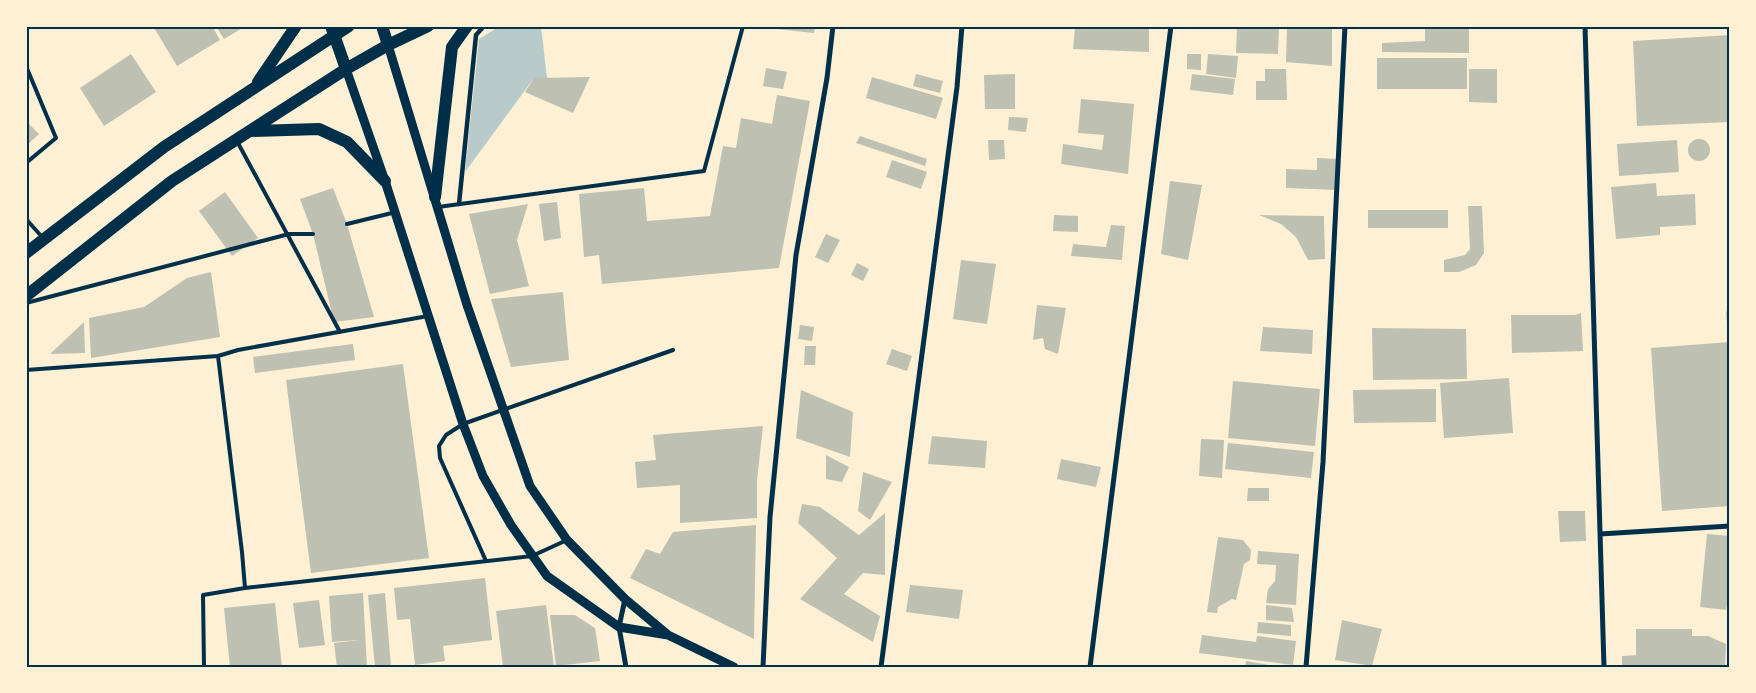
<svg xmlns="http://www.w3.org/2000/svg" width="1756" height="693" viewBox="0 0 1756 693" font-family="Merriweather,serif">
<style>
.green{fill:#b9caca}
.building{fill:#bec0b2}
.lines{fill:none;stroke-linecap:round;stroke-linejoin:round}
.service{stroke:#003049;stroke-width:4}
.pedestrian{stroke:#003049;stroke-width:4.5}
.minor{stroke:#003049;stroke-width:5}
.tertiary{stroke:#003049;stroke-width:9}
.primary{stroke:#003049;stroke-width:12}
.neatline{fill:none;stroke:#003049;stroke-width:2}
</style>
<rect width="100%" height="100%" fill="#fdf0d5"/>
<!-- green -->
<path class="green" d="M500 26H541L547 78H534L465 172 479 39Z"/>
<!-- building -->
<path class="building" d="M153 26H212L220 40 177 66Z
M216 26H246L224 39Z
M776 26H815L814 33 776 29Z
M1075 26H1149V52L1073 49Z
M1237 26H1279L1278 54 1236 53Z
M1287 26H1332V66L1286 62Z
M1425 26H1469V53L1382 52V43L1425 41Z
M1730 35V122L1637 126 1633 41Z
M131 54 156 92 104 126 80 88Z
M1187 54H1201V70L1187 69Z
M1208 54 1238 56 1236 78 1206 74Z
M1377 58H1467V89H1377Z
M766 68 787 72 783 89 763 86Z
M1265 69H1286L1287 100H1256V81H1265Z
M1469 69H1497V103L1469 102Z
M916 74 943 81 940 93 913 86Z
M1015 74V109H985L984 75Z
M1192 74 1235 79 1233 95 1190 90Z
M590 77 573 113 525 92 534 78Z
M872 77 943 98 936 119 866 98Z
M777 95 810 101 779 268 602 284 599 255 584 257 579 194 644 188 647 221 710 216 723 146 736 148 741 118 772 124Z
M1081 99 1134 104 1128 174 1061 164 1063 144 1102 150 1104 135 1078 133Z
M1009 117 1028 118 1026 132 1008 130Z
M26 121 39 134 26 146Z
M860 136 927 159 925 166 856 143Z
M1688 150a11 11 0 1 1 22 0a11 11 0 1 1-22 0Z
M988 140H1004L1005 159 989 160Z
M1677 140 1679 172 1619 176 1617 144Z
M1317 158 1338 159 1337 190 1286 188V169L1317 170Z
M892 160 927 172 921 189 886 177Z
M1170 181 1202 185 1188 260 1161 254Z
M1656 183 1657 196 1695 194 1696 225 1660 227V235L1616 239 1611 187Z
M333 188 347 224 374 317 334 322 313 234 300 199Z
M225 192 258 238 232 256 199 211Z
M557 202 561 238 544 241 539 204Z
M528 204 517 240 529 286 490 294 469 214Z
M1468 206H1482L1484 253 1476 265 1459 272H1444V260L1465 255 1470 249Z
M1368 210H1448V228H1368Z
M1054 215 1078 216V232L1053 231Z
M1259 215 1324 216 1325 259 1308 260 1296 237 1281 224Z
M1111 225 1125 226 1122 260 1071 256 1073 244 1106 247Z
M826 234 840 240 828 263 815 257Z
M961 260 996 264 987 324 953 319Z
M857 263 869 269 863 281 851 275Z
M211 272 220 337 91 358 89 318 144 307 187 278Z
M563 292 569 360 511 367 491 299Z
M1037 305 1066 308 1058 354 1045 349 1043 338 1033 340Z
M1730 310V340H1728L1726 311Z
M1581 313 1583 351 1512 353 1511 315H1575Z
M84 322 85 353 50 354Z
M800 325 814 327 812 341 798 339Z
M1263 327 1313 330 1312 354 1260 351Z
M1372 328 1466 329 1467 379 1373 380Z
M1730 342V506L1662 511 1651 348Z
M353 344 355 360 255 373 253 357Z
M805 346H816L815 365H804Z
M892 349 912 356 907 371 886 364Z
M403 364 429 558 311 573 286 380Z
M1509 378 1513 433 1444 438 1440 383Z
M1233 381 1320 389 1315 446 1228 438Z
M1436 389V422L1354 423 1353 390Z
M801 390 853 412 850 457 796 438Z
M763 426 757 480V518L680 523V485L637 488 635 462 656 460 653 435Z
M932 436 987 441 985 468 928 464Z
M1201 439 1224 440 1222 478 1199 476Z
M1228 443 1314 452 1311 478 1225 469Z
M826 455 849 467 842 482 826 479Z
M1061 459 1101 467 1096 487 1057 479Z
M863 472 892 482 870 520 858 511Z
M1248 488H1269V501H1247Z
M802 504 820 507 859 535 885 513V575L863 573 844 594 880 616 873 642 800 599 837 558 798 523Z
M1558 511H1585L1586 541 1560 542Z
M756 525 754 639 630 578 646 549 660 554 673 532Z
M1707 534 1730 536V586L1726 610 1700 607Z
M1218 537 1243 540 1251 550 1250 560 1244 564 1236 600 1232 599 1218 607 1217 613 1207 612Z
M1258 551 1299 554 1296 605 1266 603 1268 589 1275 581 1276 565 1257 564Z
M485 578 492 640 443 646 445 661 415 665 410 619 397 620 394 588Z
M910 585 963 590 959 619 906 612Z
M363 593 367 667H337L334 643 360 640 332 642 329 596Z
M385 593 391 667H375L368 595Z
M319 600 325 645 299 648 293 603Z
M275 603 282 667H230L224 608Z
M546 605 554 667H503L496 611Z
M1266 605 1292 608 1294 622 1266 620Z
M550 615H575L595 628 600 661 556 666Z
M1342 620 1382 629 1372 666 1335 660Z
M1258 622 1291 625V636L1257 633Z
M1636 629H1692V636H1708L1726 644 1725 667H1622V656L1636 655Z
M1202 635 1256 642 1257 636 1296 641 1293 665 1199 653Z
M1246 661 1275 666V667H1245Z"/>
<g class="lines">
<!-- service -->
<path class="service" d="M26 66 56 138 26 163
M238 143 340 332
M438 207 704 171 743 26
M26 219 43 238
M347 224 396 212
M26 303 289 234H313
M428 316 238 350 218 356 242 552 245 588 532 556 567 540
M26 370 218 356
M486 561 440 458 439 446 446 435 463 424 673 350
M204 667 203 595 245 588"/>
<!-- pedestrian -->
<path class="pedestrian" d="M459 204 476 35 484 26"/>
<!-- minor -->
<path class="minor" d="M1585 26 1604 667
M1600 534 1730 526
M625 599 619 627 626 667
M763 667 770 517 796 255 827 78 833 26
M881 667 957 87 962 26
M1090 667 1171 26
M1306 667 1323 462 1345 26"/>
<!-- tertiary -->
<path class="tertiary" d="M388 45 467 305 530 486 567 540 625 599 668 635 734 667
M346 69 385 181 463 424 483 476 511 525 547 576 619 627 668 635"/>
<!-- primary -->
<path class="primary" d="M331 26 346 69
M382 26 388 45
M258 82 296 26
M250 131 319 129 347 142 385 181
M435 197 452 47 467 26
M26 253 164 147 349 26
M26 296 172 181 346 69 388 45 428 26"/>
</g>
<!-- border -->
<rect width="1756" height="693" fill="none" stroke="#fdf0d5" stroke-width="55"/>
<rect x="28" y="28" width="1700" height="638" class="neatline"/>
</svg>
